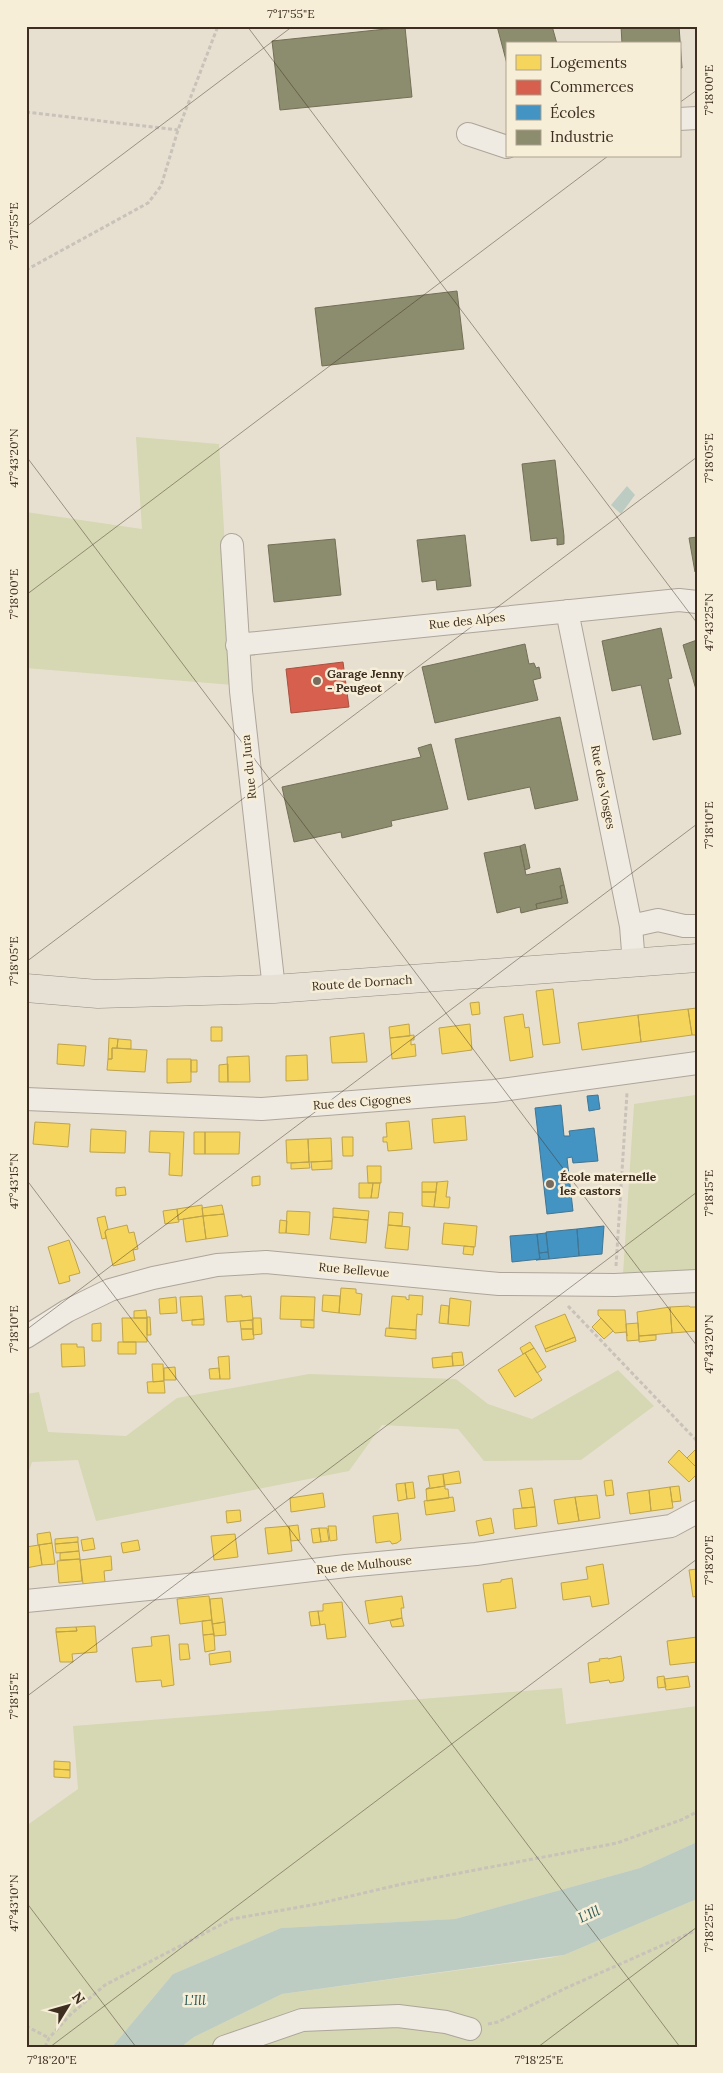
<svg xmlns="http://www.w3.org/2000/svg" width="723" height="2073" viewBox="0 0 723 2073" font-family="Lora,serif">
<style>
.green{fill:#d6d7b3}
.water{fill:#bcccc2}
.homes{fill:#f6d55c;stroke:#bea34a}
.shops{fill:#d6604d;stroke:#a85140}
.schools{fill:#4393c3;stroke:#417592}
.industry{fill:#8c8c6e;stroke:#747057}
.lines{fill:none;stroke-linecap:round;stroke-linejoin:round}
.minor-casing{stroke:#ada599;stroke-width:24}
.major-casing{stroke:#928b80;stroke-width:29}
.path{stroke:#c8c2b9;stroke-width:3;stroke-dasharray:4 2.5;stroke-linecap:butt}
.minor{stroke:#efebe3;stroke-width:22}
.major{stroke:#e6e1d4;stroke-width:28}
.ticks{fill:none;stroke:#3d2e20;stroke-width:1;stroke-opacity:0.45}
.poi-dot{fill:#786c5e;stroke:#f7eed8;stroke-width:2}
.labels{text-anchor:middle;stroke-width:5;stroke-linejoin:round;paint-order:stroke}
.street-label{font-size:12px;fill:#3d2e20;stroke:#f7eed8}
.poi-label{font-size:12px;font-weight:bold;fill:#3d2e20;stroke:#f7eed8;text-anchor:start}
.water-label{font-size:14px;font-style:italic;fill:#2f5d5a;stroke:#f7eed8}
.neatline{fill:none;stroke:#3d2e20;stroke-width:2}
.ticks-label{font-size:12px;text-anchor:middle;fill:#3d2e20}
</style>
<rect width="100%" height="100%" fill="#e7e0d1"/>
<!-- green -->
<path class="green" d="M136 437 219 444 233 685 26 668V512L142 529Z
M695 1095 697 1096V1272L623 1274 634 1104Z
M618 1370 654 1406 581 1460 484 1461 458 1429 382 1425 349 1471 96 1521 78 1460 32 1462 26 1480V1394L39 1392 48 1432 126 1436 177 1398 309 1374 456 1379 488 1404 532 1419Z
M562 1688 566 1724 697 1706V1842L640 1868 455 1919 281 1928 173 1974 112 2047H26V1826L78 1789 73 1726Z
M697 1899V2047H181L194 2037 282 1994 550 1958 564 1955Z"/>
<!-- water -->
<path class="water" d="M627 486 635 495 621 514 611 505Z
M697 1842V1899L564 1955 282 1994 194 2037 181 2047H112L173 1974 281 1928 455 1919 640 1868Z"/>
<!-- homes -->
<path class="homes" d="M553 989 560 1043 543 1045 536 991Z
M479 1002 480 1014 472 1015 470 1003Z
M697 1008V1035H692L688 1009Z
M688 1009 692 1035 641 1042 638 1015Z
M523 1014 525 1028 529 1027 533 1057 510 1061 504 1017Z
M638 1015 641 1042 582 1050 578 1023Z
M409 1024 410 1036 390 1038 389 1027Z
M470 1024 472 1050 442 1054 439 1028Z
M211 1027H222V1041H211Z
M364 1033 367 1062 332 1063 330 1037Z
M414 1035V1040H411V1045L415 1044 416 1056 392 1059 390 1038Z
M109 1038 118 1039 117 1048H112V1059H108Z
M118 1039 131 1040V1049L117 1048Z
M58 1044 86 1046 84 1066 57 1064Z
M112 1048 147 1050 145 1072 107 1070 108 1059H112Z
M307 1055 308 1080 286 1081V1056Z
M249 1056 250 1082H228L227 1057Z
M167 1059H191V1082L167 1083Z
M191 1060H197V1072H191Z
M228 1064V1082H219V1065Z
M465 1116 467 1140 434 1143 432 1119Z
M409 1121 412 1149 388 1151 387 1142H383V1137H387L386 1123Z
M35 1122 70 1124 68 1147 33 1144Z
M91 1129 126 1131 125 1153 90 1152Z
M150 1131 184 1132 182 1176 169 1175 170 1153 149 1152Z
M194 1132H205V1154H194Z
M205 1132H240L239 1154H205Z
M342 1137H353V1156H343Z
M331 1138 332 1161 309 1162 308 1139Z
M308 1139 309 1162 287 1163 286 1140Z
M332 1161V1169L312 1170 311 1162Z
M309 1162 310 1168 291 1169V1163Z
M367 1166H381V1183H368Z
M260 1176V1185L252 1186V1177Z
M448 1181 446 1197H450L449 1208 434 1207 437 1182Z
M422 1182H437L436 1192H422Z
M359 1183H373L371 1198H359Z
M373 1183H380L378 1198H371Z
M125 1187 126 1195 116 1196V1188Z
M422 1192H436L434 1207 422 1206Z
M202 1205 203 1216 178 1220 177 1209Z
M222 1205 224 1214 203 1216 202 1208Z
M333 1208 369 1211 368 1220 333 1217Z
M177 1209 179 1222 165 1224 163 1211Z
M287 1211 310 1212 309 1235 286 1233Z
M389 1212 403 1213 402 1226 388 1225Z
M224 1214 228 1236 206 1239 203 1216Z
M105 1216 108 1229 105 1232 106 1238 102 1239 97 1218Z
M203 1216 206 1239 186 1242 183 1219Z
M333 1217 368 1220 366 1243 330 1239Z
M280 1220 287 1221 286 1233H279Z
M444 1223 477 1226 475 1247 442 1244Z
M127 1225 129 1233 134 1232 138 1249 133 1250 135 1260 113 1266 105 1232 106 1230Z
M388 1225 410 1227 408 1250 385 1248Z
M69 1240 80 1273 69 1276 70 1281 59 1284 48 1247Z
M464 1246 474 1247 473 1255 463 1254Z
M341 1288 356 1289V1293L362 1294 360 1315 339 1313Z
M242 1295V1297L251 1296 253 1320 227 1322 225 1296Z
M323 1295 340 1296 339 1313 322 1311Z
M409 1295 423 1296 422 1315 417 1314 416 1330 389 1328 392 1296 406 1297V1299L409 1300Z
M202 1296 204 1319 182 1321 180 1297Z
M281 1296 315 1297 314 1320 280 1319Z
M176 1297 177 1313 160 1314 159 1299Z
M450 1298 471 1301 469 1326 448 1324Z
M441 1305 449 1306 448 1324 439 1323Z
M689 1306 690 1307H697V1331L672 1333 670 1307Z
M670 1307 672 1333 639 1336 637 1312Z
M146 1310 147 1318H134V1311Z
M598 1310H625L627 1336 626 1332 615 1333 598 1315Z
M565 1314 575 1337 545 1349 535 1326Z
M147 1317H150L151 1335H147Z
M122 1318H147V1342H123Z
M253 1318H261L262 1334 253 1335Z
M601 1318 613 1331 604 1339 592 1327Z
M204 1319V1325H192V1320Z
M252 1320 253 1329H241L240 1321Z
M301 1320H314V1328L301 1327Z
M101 1323V1341H92V1324Z
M638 1323 639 1340 627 1341 626 1324Z
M386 1328 416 1330V1339L385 1336Z
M241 1329H253L254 1339 242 1340Z
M656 1335V1340L639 1342V1336Z
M575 1337 576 1341 546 1352 545 1349Z
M118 1342H136V1354H118Z
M530 1342 534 1348 523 1354 520 1348Z
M61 1344H77V1347H84L85 1366 62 1367Z
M534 1348 546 1367 537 1373 525 1353Z
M462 1352 464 1365 453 1366 452 1353Z
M525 1353 542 1380 515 1397 498 1370Z
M229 1356 230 1379H220L218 1357Z
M452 1356 453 1366 433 1368 432 1358Z
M152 1364H163L164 1381 153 1382Z
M175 1367 176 1380H164V1368Z
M219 1368 220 1379H210L209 1369Z
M164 1381 165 1393H148L147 1382Z
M679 1450 697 1468V1474L689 1482 668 1462Z
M695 1450 697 1451V1468L687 1458Z
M459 1471 461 1483 444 1485 443 1474Z
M443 1474 445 1486 426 1489 430 1487 428 1476Z
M612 1480 614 1495 606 1496 604 1481Z
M413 1482 415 1498 407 1499 405 1483Z
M405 1483 407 1499 398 1501 396 1484Z
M445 1486V1489H448L449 1498 427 1501 426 1489Z
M679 1486 681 1501 672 1502 670 1487Z
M670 1487 673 1508 651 1511 649 1490Z
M532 1488 535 1507 522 1508 519 1490Z
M649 1490 651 1511 630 1514 627 1493Z
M323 1493 325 1507 291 1512 290 1498Z
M597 1495 600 1518 579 1521 575 1497Z
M453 1497 455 1511 426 1515 424 1501Z
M575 1497 579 1521 558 1524 554 1500Z
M535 1507 537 1526 515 1529 513 1509Z
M240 1510 241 1521 227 1523 226 1511Z
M398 1513 401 1540 397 1543 392 1544 390 1541 376 1543 373 1516Z
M491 1518 494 1533 479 1536 476 1521Z
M298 1525 300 1540 291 1541 289 1526Z
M289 1526 292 1551 268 1554 265 1528Z
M328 1526H336L337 1540 330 1541Z
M319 1528H327L329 1541 321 1542Z
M319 1528 321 1542 313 1543 311 1529Z
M50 1532 52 1543 38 1545 37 1534Z
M235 1534 238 1557 214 1560 211 1536Z
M78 1537V1542L55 1544V1539Z
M93 1538 95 1549 83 1551 81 1540Z
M138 1540 140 1550 123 1553 121 1543Z
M78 1542 79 1551 56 1553 55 1544Z
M52 1543 55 1564 42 1565 39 1545Z
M39 1545 42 1565 26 1568V1547Z
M79 1551 80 1559 60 1560V1553Z
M111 1556 112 1570 104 1571 105 1582 83 1584 80 1560Z
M80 1559 82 1581 59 1583 57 1561Z
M603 1564 609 1604 592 1607 590 1596 563 1600 561 1583 588 1579 586 1567Z
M697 1569V1596L693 1597 689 1570Z
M512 1578 516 1608 487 1612 483 1584 501 1582V1580Z
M209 1596 212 1620 180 1624 177 1599Z
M402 1596 404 1608H401L402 1618 369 1624 365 1601Z
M222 1598 225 1622 212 1624 210 1599Z
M342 1602 346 1637 327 1639 325 1624 320 1625 318 1611H323V1604Z
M318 1611 320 1625 311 1626 309 1612Z
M402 1618 404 1626 392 1627 390 1621Z
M212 1620 214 1634 203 1635 202 1621Z
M225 1622 226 1635 214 1636 212 1624Z
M95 1626 97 1652 72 1654 73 1662H60L56 1632 77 1631 76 1627Z
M76 1627 77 1631 56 1632V1628Z
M214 1634 215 1650 205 1652 203 1635Z
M169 1635 174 1685 162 1687 161 1680 136 1682 132 1648 152 1646 151 1637Z
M697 1637V1662L670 1665 667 1641Z
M179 1644H188L190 1659 180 1660Z
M230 1651 231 1662 210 1665 209 1654Z
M621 1656 624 1678 623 1681 610 1683 609 1680 590 1683 588 1663 600 1661 599 1659 608 1658V1659Z
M664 1676 666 1687 658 1688 657 1677Z
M688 1676 690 1687 666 1690 664 1679Z
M54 1761 70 1762V1770L54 1769Z
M54 1769 70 1770V1778L54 1777Z"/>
<!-- shops -->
<path class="shops" d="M343 662 349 707 291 713 286 669Z"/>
<!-- schools -->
<path class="schools" d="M598 1095 600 1109 589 1111 587 1096Z
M561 1105 564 1136H570L569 1131 594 1128 598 1161 573 1163 572 1157 567 1158 573 1211 547 1214 535 1108Z
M604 1226 602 1254 579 1256 577 1229Z
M577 1229 579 1256 549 1259 546 1232Z
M546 1233 548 1252 539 1253 537 1234Z
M537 1234 540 1259 512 1262 510 1236Z
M548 1252 549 1259 536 1260 540 1259 539 1253Z"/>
<!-- industry -->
<path class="industry" d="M497 26H552L557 44H507V64Z
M621 26H679L682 68H679V44H622Z
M405 27 412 97 280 110 272 41Z
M457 291 464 349 322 366 315 308Z
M555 460 564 536V544L557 545V538L531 541 522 464Z
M465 535 471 586 437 590 436 580 422 582 417 540Z
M697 537V572H695L689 538Z
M335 539 341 595 274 602 268 545Z
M661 628 672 678 668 679 681 734 653 740 641 685 612 691 602 641Z
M697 640V693L683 645Z
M525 644 529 664 534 663 536 668 539 667 541 678 533 680 538 700 435 723 422 667Z
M560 717 578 800 535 809 530 787 468 800 455 739Z
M431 744 448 809 391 821 392 826 342 838 341 832 294 842 282 787 421 757 418 748Z
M525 844 530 868 525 870 520 846Z
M520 846 526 875 560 868 564 885 560 886 562 898 536 904 537 909 521 913 520 907 497 913 484 853Z
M564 885 568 903 537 909 536 904 562 898 560 886Z"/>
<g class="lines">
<defs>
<path id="minor" d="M679 119 697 118
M468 134 507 147
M232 545 241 691 274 989
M567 611 631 926 634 964
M237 645 679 600 697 602
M631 926 658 920 684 926H697
M26 1099 262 1109 494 1091 697 1063
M26 1337 67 1311 110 1290 153 1278 217 1265 266 1262 499 1284 615 1285 697 1281
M26 1601 179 1586 346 1566 476 1554 671 1526 697 1512
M224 2047 302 2020 398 2016 446 2022 470 2029"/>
<path id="major" d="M26 988 98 994 274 989 697 958"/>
</defs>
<!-- minor casing -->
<use href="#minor" class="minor-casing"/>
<!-- major casing -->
<use href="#major" class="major-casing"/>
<!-- path -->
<path class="path" d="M26 112 178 130
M26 270 148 203 161 186 178 130 218 26
M616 1266 627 1093
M568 1306 697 1441
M488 2024 498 2022 566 1988 697 1930
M26 2026 49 2038
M45 2047 49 2038 71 2014 105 1985 232 1919 317 1904 402 1884 617 1843 681 1820 697 1812"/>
<!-- minor -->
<use href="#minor" class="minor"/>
<!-- major -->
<use href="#major" class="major"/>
</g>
<!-- ticks -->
<path class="ticks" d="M247 26 697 623M679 103 697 90M26 227 293 26M26 456 697 1346M26 595 608 156M26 962 697 457M26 1179 680 2047M26 1330 697 824M26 1697 697 1192M26 1902 136 2047M50 2047 697 1559M538 2047 697 1927"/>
<!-- markers -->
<g class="poi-dot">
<circle cx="317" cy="681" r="5"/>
<circle cx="550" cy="1184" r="5"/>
</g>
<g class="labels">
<!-- street labels -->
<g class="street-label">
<text transform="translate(467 621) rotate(-6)" y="4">Rue des Alpes</text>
<text transform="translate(249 767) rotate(-96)" y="4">Rue du Jura</text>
<text transform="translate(603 787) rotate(79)" y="4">Rue des Vosges</text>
<text transform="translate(362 983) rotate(-4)" y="4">Route de Dornach</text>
<text transform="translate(362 1102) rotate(-4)" y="4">Rue des Cigognes</text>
<text transform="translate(354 1270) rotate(5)" y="4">Rue Bellevue</text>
<text transform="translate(364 1565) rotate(-6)" y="4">Rue de Mulhouse</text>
</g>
<!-- poi labels -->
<g class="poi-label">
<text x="327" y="678">Garage Jenny<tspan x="327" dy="14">- Peugeot</tspan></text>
<text x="560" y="1181">École maternelle<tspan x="560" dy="14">les castors</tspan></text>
</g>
<!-- water labels -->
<g class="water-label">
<text transform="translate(589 1914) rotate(-24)" y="5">L'Ill</text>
<text x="195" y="2005">L'Ill</text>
</g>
</g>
<!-- border -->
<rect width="723" height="2073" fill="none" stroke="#f7eed8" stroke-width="55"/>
<!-- legend -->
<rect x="506" y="42" width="175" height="115" fill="#f7eed8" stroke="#ada18e"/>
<rect x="516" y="55" width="25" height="15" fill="#f6d55c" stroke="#ada18e"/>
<text x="550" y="68" font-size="15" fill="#3d2e20">Logements</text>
<rect x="516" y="80" width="25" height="15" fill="#d6604d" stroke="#ada18e"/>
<text x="550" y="92" font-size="15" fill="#3d2e20">Commerces</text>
<rect x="516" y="105" width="25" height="15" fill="#4393c3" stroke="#ada18e"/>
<text x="550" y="118" font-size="15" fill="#3d2e20">Écoles</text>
<rect x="516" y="130" width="25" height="15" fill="#8c8c6e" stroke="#ada18e"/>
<text x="550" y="142" font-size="15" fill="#3d2e20">Industrie</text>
<!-- north arrow -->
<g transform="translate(68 2006) rotate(53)" stroke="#f7eed8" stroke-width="4" paint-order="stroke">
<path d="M0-4L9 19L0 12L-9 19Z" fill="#3d2e20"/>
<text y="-8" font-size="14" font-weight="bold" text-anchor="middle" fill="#3d2e20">N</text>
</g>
<rect x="28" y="28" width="668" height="2018" class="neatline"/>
<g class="ticks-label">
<text x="291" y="18">7°17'55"E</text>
<text transform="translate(709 90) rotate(-90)" y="4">7°18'00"E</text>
<text transform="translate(14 226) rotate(-90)" y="4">7°17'55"E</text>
<text transform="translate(709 458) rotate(-90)" y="4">7°18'05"E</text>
<text transform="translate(14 458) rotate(-90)" y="4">47°43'20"N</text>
<text transform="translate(14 594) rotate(-90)" y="4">7°18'00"E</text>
<text transform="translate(709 622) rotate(-90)" y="4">47°43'25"N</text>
<text transform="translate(709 825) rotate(-90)" y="4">7°18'10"E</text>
<text transform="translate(14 961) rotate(-90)" y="4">7°18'05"E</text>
<text transform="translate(14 1181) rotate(-90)" y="4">47°43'15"N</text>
<text transform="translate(709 1193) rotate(-90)" y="4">7°18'15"E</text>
<text transform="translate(14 1329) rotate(-90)" y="4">7°18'10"E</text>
<text transform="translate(709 1344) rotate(-90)" y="4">47°43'20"N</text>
<text transform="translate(709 1560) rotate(-90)" y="4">7°18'20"E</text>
<text transform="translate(14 1696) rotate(-90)" y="4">7°18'15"E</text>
<text transform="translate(14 1903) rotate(-90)" y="4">47°43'10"N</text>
<text transform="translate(709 1928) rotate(-90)" y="4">7°18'25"E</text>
<text x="52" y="2064">7°18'20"E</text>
<text x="539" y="2064">7°18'25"E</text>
</g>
</svg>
